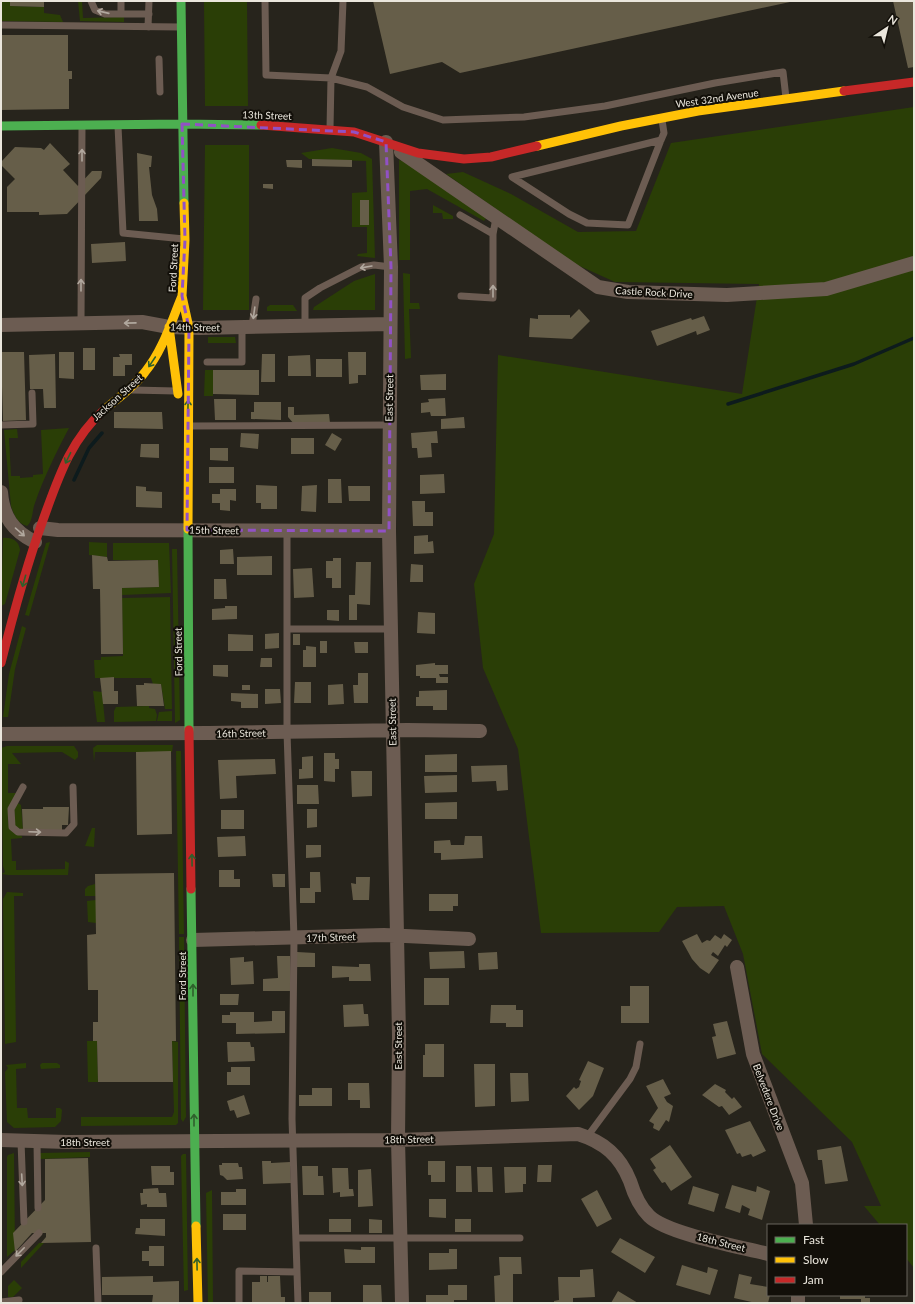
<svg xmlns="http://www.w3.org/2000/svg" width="915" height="1304" viewBox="0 0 915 1304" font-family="Lato,sans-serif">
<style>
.green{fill:#2a3e06}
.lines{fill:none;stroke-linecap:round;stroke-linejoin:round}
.stream{stroke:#0d1b1d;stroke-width:3.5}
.building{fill:#665e49}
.lane{stroke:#6c5c52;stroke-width:7}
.street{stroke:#6c5c52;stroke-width:14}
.fast{stroke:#4caf50;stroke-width:9}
.slow{stroke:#ffc107;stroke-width:9}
.jam{stroke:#c62828;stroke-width:9}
.oneway{stroke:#b1a89e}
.oneway2{stroke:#2f5f2c}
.marked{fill:none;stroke:#9151c5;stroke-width:3;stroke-dasharray:8 5;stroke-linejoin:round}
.labels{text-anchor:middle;stroke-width:4;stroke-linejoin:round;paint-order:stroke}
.street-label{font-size:10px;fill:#eae6dc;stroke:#120f09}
</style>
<rect width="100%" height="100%" fill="#27241c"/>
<!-- green -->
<path class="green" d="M1 1H10V6L44 7V13L60 15 63 22 1 21Z
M78 1H82L83 18 124 17V22L80 21Z
M204 1H247L248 106H205Z
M914 107V1268L906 1258V1225H880L864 1206H881L852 1142 762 1054 743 954 724 906 677 907 659 932 541 933 518 749 483 668 474 584 494 534 498 355 742 394 759 284 615 282 573 263 446 174 463 172 511 194 578 232 636 231 671 143Z
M205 145H249V310H203Z
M332 148 361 153 372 159 375 258 357 256 358 254 367 253V227H352V193L367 192 366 161 309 159 301 153Z
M399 160 410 163 486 218 484 221 427 189 410 191V260H399Z
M433 205 453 216V219H443L442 213H433Z
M403 273 410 274V303H419L420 309H409L411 358 405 359Z
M375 274V310H313L314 307 354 281Z
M270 305H293L297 311H267V307Z
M208 337H235L236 343H208Z
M205 370H213V396H204Z
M69 428C56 453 44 477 35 503 32 510 33 522 27 526 17 523 14 515 11 506L4 430 17 429 18 438H9L11 476H20V478L33 477V475L43 474 41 430Z
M3 538C12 537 19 541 20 550L5 604 1 606Z
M50 542 29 616 25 615 46 543Z
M89 542 107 543V557L89 555Z
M113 543H169L171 593 122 595V588L158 587V560H113Z
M172 549H177L180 720 175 723Z
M170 597 172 709H165L161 684H153L151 678H95L94 660H101V657L123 656 122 598Z
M22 626 26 628 15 669 8 717H3L9 674Z
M93 691 102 692 105 722H97Z
M149 706V708L155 709 157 715 156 721 114 722V711L116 707Z
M172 711V721H157L159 712Z
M97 745H173L172 752H95L94 762 93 748Z
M7 746H74L78 752V757L75 760 62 752 12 753 21 764H8V793H17C8 808 0 828 22 836V838L11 839 12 861H16V870L65 869V861L69 863 68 875H8L2 874 5 872 3 866 1 748Z
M176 751H181L184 934H179Z
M18 803 21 805 23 830 15 826 14 810Z
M92 828H95L94 847 85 846Z
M95 884 96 896H85V889L88 886Z
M7 892 23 893V896H14L16 1042 5 1044 3 899Z
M96 900V923L88 922 87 901Z
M179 937H184L186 1117 183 1122 181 1119Z
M87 1041H97L98 1082H88Z
M172 1041 178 1042V1123L176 1125 81 1126V1117H172L174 1112Z
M26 1063V1068L16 1069 17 1108H27L28 1118H56V1108H60L62 1110 61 1121 55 1127 14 1128 7 1122 5 1072 8 1068 6 1065Z
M42 1063H57L60 1065V1068L41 1069 40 1065Z
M90 1152V1157L40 1159V1153Z
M14 1153 15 1250 7 1257V1157L8 1155Z
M183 1154H186L188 1290 184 1291 181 1156Z
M212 1190 213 1303H208L206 1193Z
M39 1243H44L21 1268V1262Z
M14 1280 22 1288 13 1297H8V1286Z"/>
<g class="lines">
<!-- stream -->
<path class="stream" d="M728 404 854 364 914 338
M74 480 89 448 102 433"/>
</g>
<!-- building -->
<path class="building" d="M10 1H44V7L10 6Z
M373 1H790V2L460 73 442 62 390 74Z
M893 1H914V67L908 68Z
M1 35H68V71H72V79H69V109L1 110Z
M50 143 70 164 63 170 78 186 92 171H102L101 178 67 214 39 215V212H7V187L15 179 1 165V162L15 147 41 148 44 150Z
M137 153 152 156 151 167H149L152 195 157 209 158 221H139Z
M312 159 352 160V167L312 166Z
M286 160H302V168L287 167Z
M263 184H273V189L263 188Z
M360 200H369V225H360Z
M125 242 126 261 92 263 91 244Z
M579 309 590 321 572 339 529 337 530 318 538 319V315H570V318Z
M704 316 710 330 697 335 696 331 657 346 651 331 691 318 692 320Z
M83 348H95V370H83Z
M1 352H24L26 420 3 421Z
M59 352H74V379L59 378Z
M348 352H366V375H358V383L349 384Z
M55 354 56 408H44L43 389H30L29 355Z
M119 354H132V365H125V376H113V357H120Z
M262 354H275V382H261Z
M310 355 311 376H288V356Z
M316 359H342V377H316Z
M213 370H259V395L213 394Z
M446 374V390H421L420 375Z
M445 398 446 416H431L430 412 421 413V403L429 402 428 399Z
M214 399H236V420H215Z
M254 402H281V420L251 419V412H254Z
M288 407H294V415L329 414 330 423 294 424 288 417Z
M114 412H162L163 429 114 428Z
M464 417 465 428 441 429V419Z
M437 431 438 443H431L432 457 418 458 417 448H412L411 433Z
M241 433 259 434 258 449 240 447Z
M332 433 342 439 335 451 325 445Z
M291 438H314V454H291Z
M141 444H159V458L140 457Z
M210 448H228V461L210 460Z
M209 467H234V483H209Z
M444 474 445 493 420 494V475Z
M328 479H341L342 503H328Z
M256 485 277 486V509H261V503H256Z
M317 485 316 512 301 511 302 486Z
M136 486 146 487V491L162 492V508L136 507Z
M348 486H370V501H349Z
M220 489H236V501L230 500V511L220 510V503H212V494H220Z
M412 501H425V512H433V526H413Z
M428 535V542L433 541 434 553 414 554V536Z
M233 549 234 564H220V550Z
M92 555 107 557 108 561 158 560 159 587 122 588 123 654H101L100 589H93Z
M272 556V575H237V557Z
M333 558H341V588H332V578H326V561H333Z
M356 562H371L370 605 357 604V620H349V595H355Z
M411 564 423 565V582H410Z
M312 568 314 597 294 598 293 569Z
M214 579H226L227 599H214Z
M225 606H237V619L212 620V609L225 608Z
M327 610H339V621L327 620Z
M418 612 435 613V634L417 633Z
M279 633V648L265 649V634Z
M228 634 253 635V651H228Z
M293 634H300V645H293Z
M320 641H327V653H320Z
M354 642H368V653H355Z
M306 646 316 647V667H303V650H306Z
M261 658H272V667H260Z
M435 663V665H448V674H439L440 677H448V683H436V678H420V676H416V665Z
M213 665H228V677L213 676Z
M358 673H368V703H354L353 685H358Z
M114 677V691H118V704H103L100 678Z
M295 682H311V703H294Z
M144 683 161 684 164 706H137L136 685H144Z
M343 684 344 704 328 705V685Z
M242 685H250V690H242Z
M265 689H280L281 703 265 704Z
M447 690V710H433V706H416V697H419V691Z
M231 693 258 694V708H241V702L231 701Z
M171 751 172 834 137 835 136 752Z
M324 753H335V759H339V769H335V782L324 781Z
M457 754V772H425V755Z
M313 756V778L299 779V769H302V757Z
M275 759 276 774 236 776 237 798 220 799 218 760Z
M507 765 508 790 497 791 496 781 472 782 471 766Z
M351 771H372V796L352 797Z
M457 775V792L425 793 424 776Z
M297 785H318L319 804H297Z
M457 802V819H425V803Z
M43 807H69L68 825H62V830H23L22 809H43Z
M307 809H317V827L307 828Z
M221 810H244V829H221Z
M245 836 246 856 218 857 217 837Z
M465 836H482L483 858 441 860V853H434V841L450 840 451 845H464Z
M306 845H321V857L306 858Z
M219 870H234V879H240V887H219Z
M310 872H320L321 892H315V903H300V888H310Z
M174 873 176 1041H172L173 1082H98L97 1041H93V1022H98V990H88L87 935 96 934 95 874Z
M272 874H285V887H273Z
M356 877H370L369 900H353L351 883 356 884Z
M429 894H458V906H453V911H429Z
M697 934 702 943 707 940 710 941 715 935 721 939 724 934 732 940 727 947 725 945 718 956 713 952 711 955 719 960 709 974 700 968 692 959 682 941Z
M464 951 465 968 430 969 429 952Z
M297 952 315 953V967H296Z
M497 952 498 969 479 970 478 953Z
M277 956H290L291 991H263V979L278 978Z
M244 957V962L253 961 254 984 231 985 230 958Z
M359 964H370L371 981H349V977L332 978V966L359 967Z
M424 978H449V1005H424Z
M630 986H649V1023H621V1006H630Z
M220 994H239L238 1005H220Z
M363 1004 364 1014H368L369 1026 344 1027 343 1005Z
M491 1005H516V1010H523V1027H506V1023H490Z
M272 1011H285V1033L236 1034V1023H222V1015H230V1012H254V1022L272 1021Z
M727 1021 736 1054 717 1059 712 1037 716 1036 713 1024Z
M227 1042H250L251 1047H254L255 1061 228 1062Z
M425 1044H444V1077H423V1055H425Z
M588 1061 604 1068 593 1096 579 1110 566 1096 574 1087 576 1089 579 1087 581 1081 579 1080Z
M474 1064H495V1106L475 1107Z
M231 1067H250V1085H227V1072H231Z
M510 1073H528L529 1101 511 1102Z
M663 1079 671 1094 664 1097 667 1102 673 1106 669 1122 666 1120 659 1131 653 1128 654 1124 649 1121 658 1108 646 1086Z
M348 1083H369L370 1108H360V1100H348Z
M715 1084 726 1090 725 1092 732 1099 734 1097 742 1107 729 1115 722 1106 719 1107 702 1095Z
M312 1088H332V1106H299V1095H312Z
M244 1095 250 1114 237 1118 234 1110 230 1111 227 1101Z
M750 1121 766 1151 753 1157 751 1154 742 1157 740 1153 737 1154 725 1130Z
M670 1145 692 1177 671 1191 665 1182 662 1183 653 1170 656 1168 650 1159Z
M841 1146 848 1181 825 1184 822 1160H818L817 1150Z
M88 1158 91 1242 41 1243 46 1237V1233H32L15 1252 13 1233 45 1200V1159Z
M262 1161H271V1163L290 1162 291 1183 263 1184Z
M428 1161H445V1182H431V1175H428Z
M222 1163H238L239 1167H242L243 1179 227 1180 223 1176 220 1175 219 1165H222Z
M538 1165H552L551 1182H537Z
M151 1166H170V1172H174V1185H152Z
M302 1166H318V1176H323L324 1195H303Z
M456 1166H471L472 1192H456Z
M477 1167H492L493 1192H478Z
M504 1167H526V1184H523V1192L505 1193Z
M332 1168H348L349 1189H353L354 1196 340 1197V1192L333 1193Z
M371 1169 373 1206 358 1207V1170Z
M732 1185 756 1192 757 1186 770 1191 762 1220 748 1215 750 1209 742 1205 740 1213 725 1208Z
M693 1186 719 1194 714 1212 688 1204Z
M158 1188 159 1193H166L167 1207H147V1204L141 1205 140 1193H143V1189Z
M236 1189H246V1205H221V1192H236Z
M597 1190 612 1219 597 1227 581 1199Z
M429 1199H446V1218L429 1217Z
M223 1214H246V1230H223Z
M140 1219H165V1236L135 1234 136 1228H140Z
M329 1219H351V1232H329Z
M369 1219 382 1220V1233H369Z
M455 1219H471V1232H455Z
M620 1238 655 1257 645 1273 611 1252Z
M149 1246H164V1266H149V1261H142V1251H149Z
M361 1247H375V1263H345L344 1249 361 1250Z
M449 1249H457V1269L429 1270V1253H449Z
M499 1257H521L522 1274H513V1303H495L494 1276 500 1275Z
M682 1265 707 1273 708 1267 718 1270 710 1295 676 1285Z
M593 1269 595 1297 573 1298V1303H554V1301L559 1300 558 1277H580V1270Z
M739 1274 752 1277 750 1284 768 1287V1295H770L768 1303H756L734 1298Z
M153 1276V1282L179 1281V1303H152L153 1295H102V1277Z
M260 1276H267V1282H268V1276H280L281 1297H285V1303H252V1282H260Z
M363 1285H381L382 1303H363Z
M448 1285H467V1300H454V1303H426V1295H448Z
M618 1291 638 1303H611Z
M309 1292H331V1303H309Z
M840 1295H865V1298H870V1303H861V1299H840Z"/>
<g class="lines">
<!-- lane -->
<path class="lane" d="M91 1 95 10 105 14H149
M121 1V14
M265 1 266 75 331 78 330 129
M343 1 341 51 331 78 367 87 403 107 443 120 524 117 605 106 715 83 783 72 786 98
M1 25 181 27
M148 27 149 1
M159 59 160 92
M118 126 123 233 184 239
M661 140 512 177 569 214 587 223 628 225 661 140 664 133 662 120
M460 215 493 234
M461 296 493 298V234L496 218
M81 324 82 126
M305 325V298L320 288 361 267 374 265 391 267
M252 326 256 299
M207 362H242V327
M132 390 176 391
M1 425 33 424 32 393
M189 426 389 425
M287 531V732L294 938 292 1119 298 1303
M287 629H391
M23 787 11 809 12 827 18 832 66 833 74 824 73 787
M587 1137 630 1079 636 1067 640 1044
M21 1141 24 1222
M37 1142 38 1208
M296 1238H520
M96 1248 98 1303
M1 1272 39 1233
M1 1302 19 1300
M239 1303V1271L297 1272"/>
<!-- street -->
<path class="street" d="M386 142 391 267 389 531 399 1036 398 1140 402 1303
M401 152 598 287 628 292 727 295 826 289 914 263
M1 325 142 322 169 327 199 328 390 324
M1 492C3 517 13 531 35 542
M40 528 58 530 389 531
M1 734 209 733 407 730 480 731
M193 940 384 935 469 939
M737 967 753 1054 802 1183 806 1225
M1 1140 67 1142 398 1140 578 1134C604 1142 620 1156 630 1181 634 1194 639 1206 649 1216 667 1234 741 1247 768 1254
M798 1295V1303"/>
<!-- fast -->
<path class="fast" d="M181 1 184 203
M1 126 182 124 261 125
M188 529 189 730
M191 889 196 1226"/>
<!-- slow -->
<path class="slow" d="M537 146 621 126 698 111 844 91
M184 203 185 240 182 296 189 328 188 529
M169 327 178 394
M104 410C118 398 134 387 145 372 163 350 171 322 182 296
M196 1226 198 1303"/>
<!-- jam -->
<path class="jam" d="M844 91 914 82
M261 125 354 132 418 153 464 159 491 157 537 146
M1 663C13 615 26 567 43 520 58 479 70 440 104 410
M189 730 191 889"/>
</g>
<!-- one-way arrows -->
<defs><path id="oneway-shaft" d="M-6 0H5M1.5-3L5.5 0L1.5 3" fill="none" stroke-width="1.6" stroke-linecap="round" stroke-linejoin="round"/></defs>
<g class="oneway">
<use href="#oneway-shaft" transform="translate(103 12) rotate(-167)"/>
<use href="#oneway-shaft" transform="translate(82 155) rotate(-90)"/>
<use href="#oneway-shaft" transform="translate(366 267) rotate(170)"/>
<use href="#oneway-shaft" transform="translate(81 285) rotate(-90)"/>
<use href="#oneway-shaft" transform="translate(493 291) rotate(-90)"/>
<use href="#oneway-shaft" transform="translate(254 313) rotate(98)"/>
<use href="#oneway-shaft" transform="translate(130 323) rotate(179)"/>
<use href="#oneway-shaft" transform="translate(20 532) rotate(41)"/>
<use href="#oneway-shaft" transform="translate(35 832) rotate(2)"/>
<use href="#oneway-shaft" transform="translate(22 1180) rotate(87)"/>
<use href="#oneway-shaft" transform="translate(20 1252) rotate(135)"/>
</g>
<g class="oneway2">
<use href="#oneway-shaft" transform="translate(152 362) rotate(124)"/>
<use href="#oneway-shaft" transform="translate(188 406) rotate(-89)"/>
<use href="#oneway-shaft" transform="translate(68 458) rotate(116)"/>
<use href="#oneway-shaft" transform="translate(24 581) rotate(106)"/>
<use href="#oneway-shaft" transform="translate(192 860) rotate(-91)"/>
<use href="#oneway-shaft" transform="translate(193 990) rotate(-90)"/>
<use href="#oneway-shaft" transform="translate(194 1120) rotate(-90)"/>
<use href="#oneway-shaft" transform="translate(197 1264) rotate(-91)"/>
</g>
<!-- marked area -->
<path class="marked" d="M182 124 354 132 386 142 391 267 389 531 187 530 189 328 182 296 185 240Z"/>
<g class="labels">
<!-- street labels -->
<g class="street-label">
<text transform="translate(717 98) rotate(-8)" y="4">West 32nd Avenue</text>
<text transform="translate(267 115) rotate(2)" y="4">13th Street</text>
<text transform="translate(173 268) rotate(-87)" y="4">Ford Street</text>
<text transform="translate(654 292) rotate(3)" y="4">Castle Rock Drive</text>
<text transform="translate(195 327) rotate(1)" y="4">14th Street</text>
<text transform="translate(117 397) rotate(-42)" y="4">Jackson Street</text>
<text transform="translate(389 398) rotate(-89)" y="4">East Street</text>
<text transform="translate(214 530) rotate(1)" y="4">15th Street</text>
<text transform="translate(178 652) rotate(-91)" y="4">Ford Street</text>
<text transform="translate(392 722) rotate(-91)" y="4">East Street</text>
<text transform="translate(241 733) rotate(-1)" y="4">16th Street</text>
<text transform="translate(331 937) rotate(-2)" y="4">17th Street</text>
<text transform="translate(182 976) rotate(-90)" y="4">Ford Street</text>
<text transform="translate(398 1046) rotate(-90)" y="4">East Street</text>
<text transform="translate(769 1097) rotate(69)" y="4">Belvedere Drive</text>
<text transform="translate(409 1139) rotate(-1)" y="4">18th Street</text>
<text x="85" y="1146">18th Street</text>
<text transform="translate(721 1242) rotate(14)" y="4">18th Street</text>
</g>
</g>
<!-- border -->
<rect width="915" height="1304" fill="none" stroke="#eae6dc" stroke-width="4"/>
<!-- legend -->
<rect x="767" y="1224" width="140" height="72" fill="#120f09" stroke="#68655d"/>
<rect x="775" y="1237" width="20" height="6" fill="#4caf50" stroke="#68655d"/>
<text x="803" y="1244" font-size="12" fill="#eae6dc">Fast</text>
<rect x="775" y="1257" width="20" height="6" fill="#ffc107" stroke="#68655d"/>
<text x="803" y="1264" font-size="12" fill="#eae6dc">Slow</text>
<rect x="775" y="1277" width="20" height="6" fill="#c62828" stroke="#68655d"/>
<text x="803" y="1284" font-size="12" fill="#eae6dc">Jam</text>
<!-- north arrow -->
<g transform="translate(887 28) rotate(35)" stroke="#120f09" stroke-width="3" paint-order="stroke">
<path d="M0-3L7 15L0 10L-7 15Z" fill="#eae6dc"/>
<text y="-6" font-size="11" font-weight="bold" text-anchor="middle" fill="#eae6dc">N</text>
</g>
</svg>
